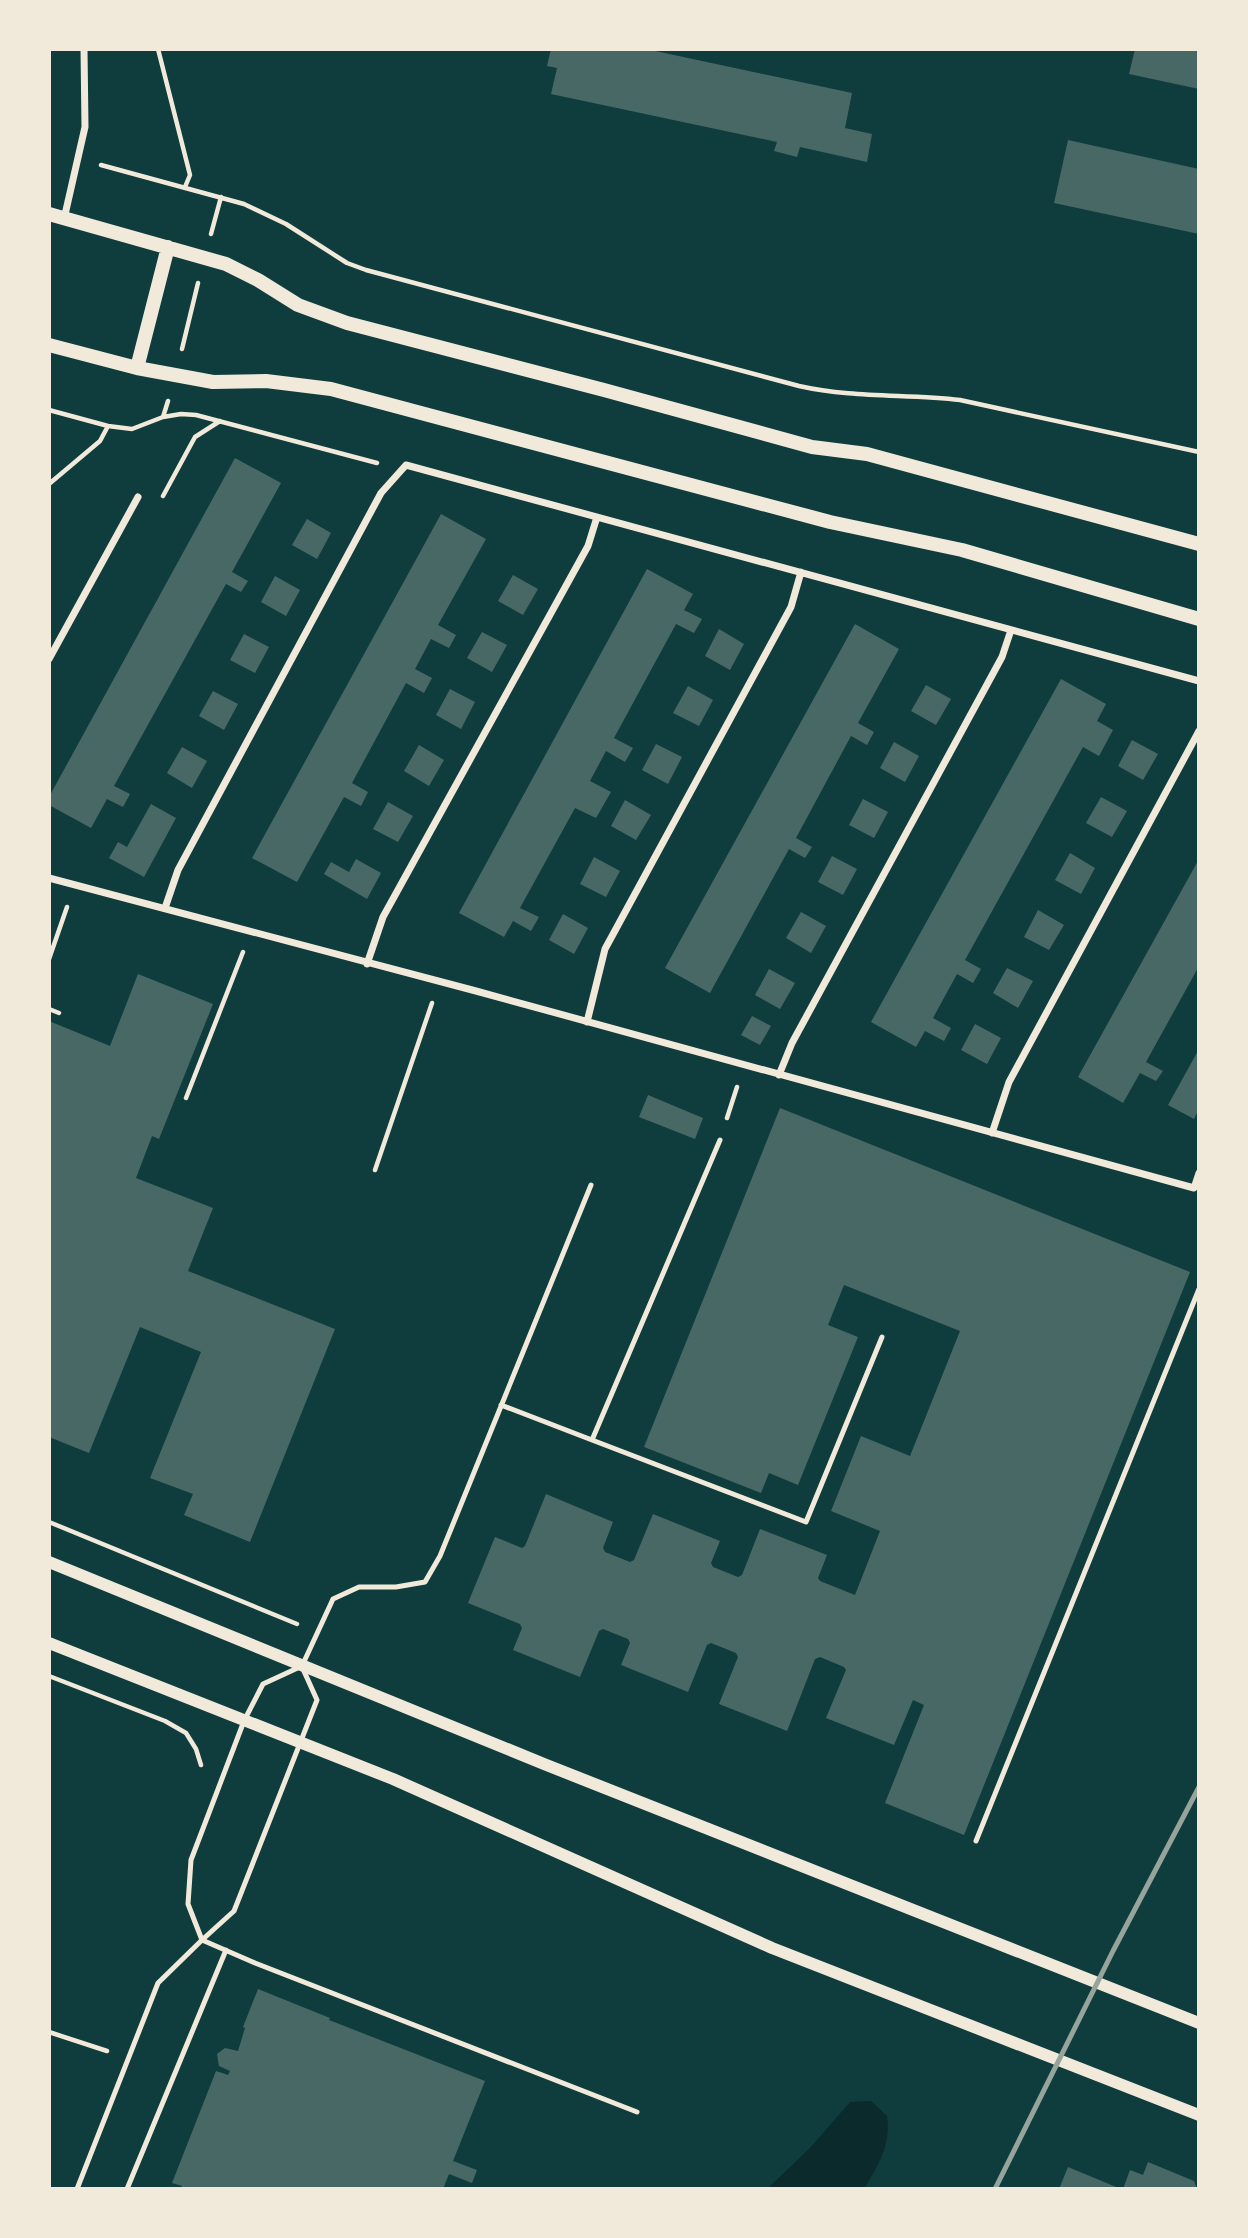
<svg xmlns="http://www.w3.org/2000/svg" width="1248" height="2238" viewBox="0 0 1248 2238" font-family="Quicksand,sans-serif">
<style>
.water{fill:#0a2a2b}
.building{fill:#486865}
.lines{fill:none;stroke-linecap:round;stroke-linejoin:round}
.path{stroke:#f1e9da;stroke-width:4.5}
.service{stroke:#f1e9da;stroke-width:5}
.minor{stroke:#f1e9da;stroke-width:7}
.tertiary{stroke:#f1e9da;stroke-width:12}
.secondary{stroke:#f1e9da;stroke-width:14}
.rail{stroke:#97a49c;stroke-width:5}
</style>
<rect width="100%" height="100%" fill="#0f3d3e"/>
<!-- water -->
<path class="water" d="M871 2101 887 2116C891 2145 879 2164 864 2189H767L810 2148 850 2102Z"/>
<!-- building -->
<path class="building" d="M551 49H646L852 93 845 128 872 134 867 162 800 147 797 157 774 151 777 142 551 94 557 68 547 66Z
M1135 49H1199V89L1129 74Z
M1068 140 1199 169V234L1054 203Z
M235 458 281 483 232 572 248 581 241 592 226 584 114 786 130 794 123 807 107 799 91 828 49 805V797Z
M441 514 486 539 438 625 456 635 449 648 431 639 415 669 432 678 424 693 406 683 352 783 368 792 361 806 344 797 297 882 252 858Z
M307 519 331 533 317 559 292 545Z
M647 569 693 594 684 610 702 619 694 633 676 624 614 738 633 748 625 762 606 751 590 781 611 792 596 818 575 808 520 908 539 917 531 931 513 921 504 937 459 913Z
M513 575 538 589 523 615 498 601Z
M275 576 300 590 286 616 261 602Z
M855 624 899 649 858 723 874 732 867 745 851 736 796 838 812 847 805 858 789 849 710 993 665 968Z
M719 629 744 644 730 670 705 656Z
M482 632 507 645 492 672 467 658Z
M244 634 269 647 255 673 230 660Z
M1061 679 1106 704 1097 721 1113 730 1099 756 1083 747 965 960 981 969 973 983 957 974 933 1018 951 1028 944 1041 925 1031 916 1047 871 1022Z
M926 685 951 699 936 725 911 711Z
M688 686 713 700 699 726 673 713Z
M450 689 475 702 461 729 436 715Z
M213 691 238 704 224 730 199 716Z
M1132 740 1158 754 1143 780 1118 766Z
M894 742 919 756 905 782 880 768Z
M656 744 682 757 668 784 642 770Z
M419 745 444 760 429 786 404 771Z
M182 747 207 761 192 788 167 773Z
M1101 797 1127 811 1112 837 1086 823Z
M863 799 888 812 874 838 849 825Z
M625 800 651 815 636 840 611 826Z
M388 802 413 816 398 842 373 829Z
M151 804 176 818 144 877 109 858 118 842 127 847Z
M1070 853 1095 868 1081 894 1055 880Z
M832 856 857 869 843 895 818 882Z
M594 857 620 871 606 897 580 884Z
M356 859 381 873 367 899 324 874 331 862 349 872Z
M1199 859V966L1146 1062 1163 1071 1156 1081 1140 1073 1123 1103 1078 1077Z
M1038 910 1064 925 1049 950 1024 937Z
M801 912 826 926 811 953 786 938Z
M563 914 588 928 574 954 549 940Z
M1007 968 1033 981 1018 1008 993 993Z
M769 969 795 983 780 1009 755 995Z
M138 974 213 1004 159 1139 152 1136 136 1178 213 1208 188 1271 335 1329 250 1542 184 1515 193 1494 150 1478 201 1352 140 1327 89 1453 49 1437V1021L110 1046Z
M752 1016 771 1026 760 1045 741 1035Z
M975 1024 1001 1038 987 1064 961 1050Z
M1199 1049V1109L1194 1119 1168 1105Z
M648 1095 703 1118 695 1139 639 1117Z
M780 1108 1190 1272 964 1835 885 1803 924 1705 913 1700 894 1745 826 1718 846 1670 844 1667 820 1657 815 1659 787 1731 719 1704 738 1657 736 1653 711 1643 707 1645 688 1692 621 1665 630 1643 628 1639 603 1629 599 1631 580 1677 513 1650 522 1628 520 1624 468 1603 495 1537 522 1548 525 1546 546 1494 613 1522 603 1548 605 1552 630 1562 634 1560 653 1514 720 1541 711 1563 713 1567 738 1577 742 1575 760 1529 827 1555 818 1578 820 1581 855 1595 880 1531 831 1511 861 1436 910 1456 960 1331 844 1285 828 1325 858 1337 798 1485 769 1473 761 1493 644 1447Z
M258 1989 330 2018 329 2020 485 2081 453 2161 477 2170 472 2183 449 2174 443 2189H181L182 2186 172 2183 216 2071 228 2075 230 2071 219 2066 217 2054 225 2048 238 2051 245 2028 243 2027Z
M1148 2162 1194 2181 1197 2189H1123L1130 2170 1143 2175Z
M1068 2167 1121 2189H1059Z"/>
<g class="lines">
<!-- path -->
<path class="path" d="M158 49 190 175 185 187
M101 165 244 204 286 224 347 263 366 270 799 386C852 398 906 394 960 400L1199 452
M211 234 221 197
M182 349 198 283
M49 410 108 426 132 429 163 417 181 414 196 415 377 463
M163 417 168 401
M49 484 100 441 108 426
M163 496 195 437 220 421
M49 959 67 907
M49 1009 59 1013
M186 1098 243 952
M727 1118 737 1087
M375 1170 432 1003
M49 1522 297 1624
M49 1676 165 1721 186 1733 196 1749 201 1765
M49 2032 107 2051"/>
<!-- service -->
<path class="service" d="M501 1405 592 1440 720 1140
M592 1440 806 1522 882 1337
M303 1669 317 1700 234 1911 202 1940 188 1904 191 1860 244 1721 263 1684 302 1666 333 1599 359 1587H396L425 1582 440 1556 591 1185
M976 1841 1199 1289
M77 2189 158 1983 202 1940 255 1963 637 2112
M127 2189 226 1950"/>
<!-- minor -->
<path class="minor" d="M64 219 85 127 84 49
M49 659 138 497
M49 878 476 991 1194 1188 1199 1173
M165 908 178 870 381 493 406 465 1199 681
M367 964 383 917 588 546 597 517
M587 1022 605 949 791 607 801 572
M779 1075 792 1043 1002 657 1011 630
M992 1133 1009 1082 1199 731"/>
<!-- tertiary -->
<path class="tertiary" d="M49 1562 544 1764 1199 2023
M49 1643 393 1779 772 1948 1199 2115"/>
<!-- secondary -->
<path class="secondary" d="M49 214 226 264 258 280 298 305 347 323 604 390 812 447 867 454 1199 544
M49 345 137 368 213 382 266 381 331 389 830 522 962 550 1199 619
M137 368 168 247"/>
<!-- rail -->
<path class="rail" d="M995 2189 1113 1951 1199 1787"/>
</g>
<!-- border -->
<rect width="1248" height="2238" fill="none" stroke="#f1e9da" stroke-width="102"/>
</svg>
